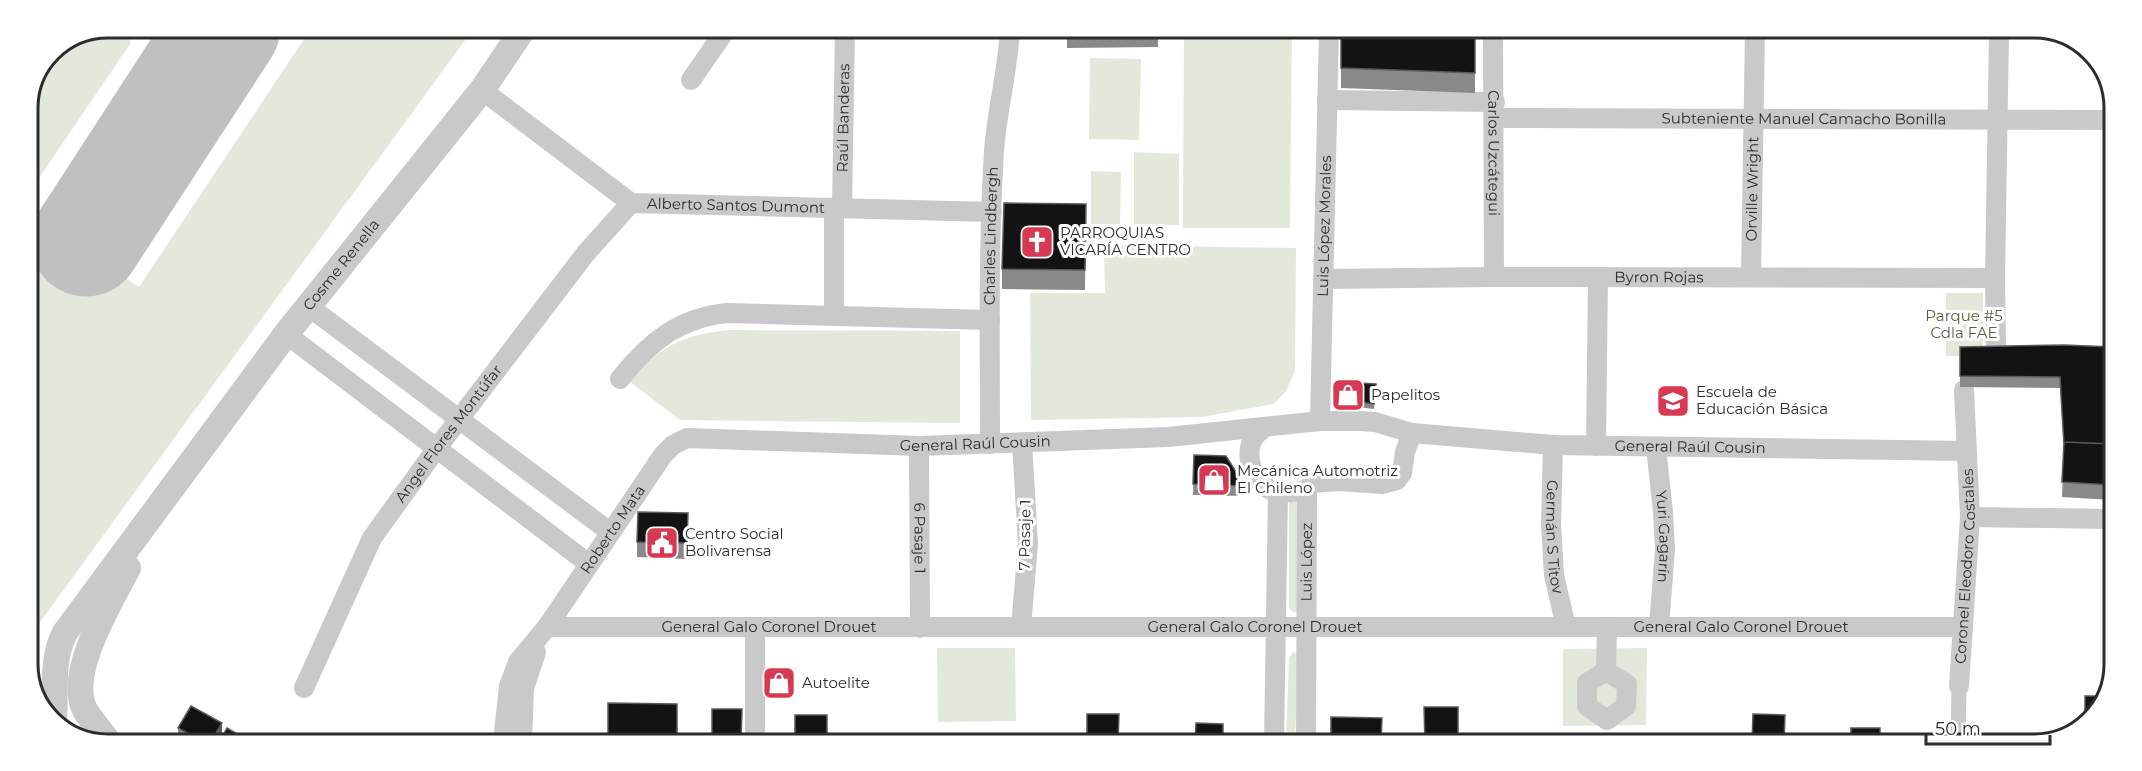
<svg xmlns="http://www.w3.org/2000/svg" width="2142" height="771" viewBox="0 0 2142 771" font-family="Montserrat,sans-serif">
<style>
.green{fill:#e3e9da}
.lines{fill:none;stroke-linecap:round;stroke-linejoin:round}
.runway{stroke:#c0c0c0;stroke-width:111}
.pedestrian{stroke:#c9c9c9;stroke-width:15}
.minor{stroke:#c9c9c9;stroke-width:20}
.tertiary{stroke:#c9c9c9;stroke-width:26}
.wall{fill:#898989}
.shaded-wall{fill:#5a5a5a}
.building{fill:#131313;stroke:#5a5a5a;stroke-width:1.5}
.labels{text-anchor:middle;stroke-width:6;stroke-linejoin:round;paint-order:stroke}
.street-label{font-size:15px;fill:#2c2c2c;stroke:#fff}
.poi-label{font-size:15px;fill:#2c2c2c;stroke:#fff;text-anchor:start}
.park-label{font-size:15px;fill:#53643d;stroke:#fff}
.rim{fill:none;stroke:#2c2c2c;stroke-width:3}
</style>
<rect width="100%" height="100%" fill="#fff"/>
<!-- green -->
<path class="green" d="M107 27H112L130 38V44L27 196V102L51 50Z
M312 27 474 28 40 622 27 636V211L139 287Z
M1184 29 1292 30 1290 228H1183Z
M1090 58 1141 59 1139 140 1089 139Z
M1134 152 1179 154V225L1134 224Z
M1091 171 1121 172 1120 224H1091Z
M1104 245 1296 248 1295 371 1286 391 1274 404 1202 417 1031 420 1030 293H1105Z
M1946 293H1983V356H1946Z
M730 330 960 331V423L680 420 630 382C661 345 682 335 730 330Z
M1289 495H1297L1298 610 1294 613 1289 608Z
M937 648H1015L1016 721 938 722Z
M1647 648 1646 725 1563 726V649Z
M1293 652 1297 653 1298 659 1295 742H1286L1289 658Z"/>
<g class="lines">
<!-- runway -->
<path class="runway" d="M86 241 225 27"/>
<!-- pedestrian -->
<path class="pedestrian" d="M1958 744 1959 686"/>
<!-- minor -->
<g class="minor">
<path id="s1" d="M1493 30 1494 277"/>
<path d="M691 80 727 28"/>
<path id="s2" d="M482 90 631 203 992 212"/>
<path d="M1327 100 1495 102"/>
<path id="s3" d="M1495 118 2115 120"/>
<path id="s4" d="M842 208 845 29"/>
<path id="s5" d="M1751 276 1755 30"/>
<path id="s6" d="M1323 279 1494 277 1995 278"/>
<path d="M308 306 610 532"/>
<path d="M834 314V207"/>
<path d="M286 334 589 564"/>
<path d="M1996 347 1995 278 1999 31"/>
<path d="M620 379C649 342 679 318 727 313L990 320"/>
<path id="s7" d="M1320 421 1329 30"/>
<path d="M1265 427C1262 430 1257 433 1255 436 1241 455 1255 489 1278 492 1287 494 1298 491 1307 490L1312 483 1338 481 1382 484 1397 480 1402 473 1405 452 1412 433"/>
<path id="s8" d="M990 444C990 346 988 248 994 151 997 110 1008 70 1010 29"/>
<path id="s9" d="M1553 445 1551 525 1554 575 1566 627"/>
<path id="s10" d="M919 446 920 628"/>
<path d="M1596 446 1598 277"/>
<path id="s11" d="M1656 447 1663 512 1665 549 1659 627"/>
<path d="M1970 517 2112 519"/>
<path id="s12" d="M547 627H1963"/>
<path d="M1021 627 1028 544 1022 443"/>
<path d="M1606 671 1627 684 1626 706 1607 720 1587 706V683Z"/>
<path d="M1606 671 1607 627"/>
<path id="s13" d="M1959 686 1970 517 1964 390"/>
<path id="s14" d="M304 688 372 538 437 448 586 253 631 203"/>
<path id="s15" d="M503 741 509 686 518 662 547 627 663 455 673 445 687 438 919 446 1168 437 1320 421H1360L1375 422 1412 433 1553 445 1966 451"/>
<path d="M522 741 524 688 536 652"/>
<path d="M755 741V627"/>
<path d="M1274 742 1278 492"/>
<path id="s16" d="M1306 742 1307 490"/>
</g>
<!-- tertiary -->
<g class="tertiary">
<path id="s17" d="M54 720C56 691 51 662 64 634L286 334 482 90 524 28"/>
<path d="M107 740C100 730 91 720 85 710 66 673 111 601 128 568"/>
</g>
</g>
<!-- wall -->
<path class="wall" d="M1067 29H1158V47L1067 48Z
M1341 30H1475V93L1341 88Z
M1086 204 1085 290 1002 289V269Z
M1960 347H2113L2112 500 2062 497 2064 451 2060 388 1960 387Z
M1340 382 1376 389 1374 409 1340 405Z
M1194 455 1245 486V496L1193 495Z
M688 529 687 559 637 557V542Z
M1331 717 1382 718 1381 743 1331 742Z
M178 728 222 734 218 740H180L178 739Z"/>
<!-- shaded-wall -->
<path class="shaded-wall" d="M222 723V734L218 740H212Z"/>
<!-- building -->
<path class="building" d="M1341 30H1475V73L1341 68Z
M1004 203 1086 204 1085 270 1002 269Z
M2064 345 2113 347 2112 444 2064 442V445L2060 377 1960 376V347Z
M1340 382 1376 384 1374 404 1340 400Z
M2064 442 2112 444V485L2062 482Z
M1194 455 1226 456 1245 486 1193 484Z
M638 512 688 513 687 543 637 542Z
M2085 696H2106L2085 725Z
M608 703 677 704V741H608Z
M191 706 222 723 212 740H200L178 728Z
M1424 707H1458V743H1425Z
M712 709H742L741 741H712Z
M1087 714H1119L1118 742H1087Z
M1753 714 1785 715 1784 743H1752Z
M795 715H827V741H795Z
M1331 717 1382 718 1381 741H1378V743H1349V737H1331Z
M1196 723 1223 724V742H1195Z
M227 728 239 735 236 740H220Z
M1851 728H1880V744H1851Z"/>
<!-- icons -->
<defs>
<symbol id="church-square" viewBox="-11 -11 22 22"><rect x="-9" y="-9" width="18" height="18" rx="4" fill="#d83952" stroke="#fff"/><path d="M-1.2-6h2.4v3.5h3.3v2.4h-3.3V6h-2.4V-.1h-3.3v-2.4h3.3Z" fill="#fff"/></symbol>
<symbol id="shop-square" viewBox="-11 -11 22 22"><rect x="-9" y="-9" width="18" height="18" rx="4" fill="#d83952" stroke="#fff"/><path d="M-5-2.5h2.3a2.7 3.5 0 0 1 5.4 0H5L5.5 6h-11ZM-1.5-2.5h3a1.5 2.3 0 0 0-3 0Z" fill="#fff"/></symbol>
<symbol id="school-square" viewBox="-11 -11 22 22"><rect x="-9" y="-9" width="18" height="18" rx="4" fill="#d83952" stroke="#fff"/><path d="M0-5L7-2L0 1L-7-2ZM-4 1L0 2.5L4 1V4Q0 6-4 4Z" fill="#fff"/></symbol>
<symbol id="civic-square" viewBox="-11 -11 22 22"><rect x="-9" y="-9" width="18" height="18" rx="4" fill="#d83952" stroke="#fff"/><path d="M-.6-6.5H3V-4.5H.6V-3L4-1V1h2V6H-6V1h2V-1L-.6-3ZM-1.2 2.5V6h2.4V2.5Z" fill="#fff"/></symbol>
</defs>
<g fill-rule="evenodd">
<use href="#church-square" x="1018" y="223" width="38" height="38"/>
<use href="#shop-square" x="1329" y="376" width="38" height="38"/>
<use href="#school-square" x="1654" y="382" width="38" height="38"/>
<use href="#shop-square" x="1195" y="461" width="38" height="38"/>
<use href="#civic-square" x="643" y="524" width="38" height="38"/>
<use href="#shop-square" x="760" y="664" width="38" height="38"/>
</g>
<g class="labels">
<!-- street labels -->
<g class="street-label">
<text dy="5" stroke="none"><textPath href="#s4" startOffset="90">Raúl Banderas</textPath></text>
<text dy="5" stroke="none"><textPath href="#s3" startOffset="309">Subteniente Manuel Camacho Bonilla</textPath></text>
<text dy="5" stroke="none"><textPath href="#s1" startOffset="123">Carlos Uzcátegui</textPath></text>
<text dy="5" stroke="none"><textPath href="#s5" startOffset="87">Orville Wright</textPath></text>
<text dy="5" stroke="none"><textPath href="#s2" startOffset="292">Alberto Santos Dumont</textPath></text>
<text dy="5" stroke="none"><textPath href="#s7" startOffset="195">Luis López Morales</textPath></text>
<text dy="5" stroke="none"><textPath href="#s8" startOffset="208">Charles Lindbergh</textPath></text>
<text dy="5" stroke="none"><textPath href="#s17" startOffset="549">Cosme Renella</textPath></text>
<text dy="5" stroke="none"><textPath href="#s6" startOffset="336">Byron Rojas</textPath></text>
<text dy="5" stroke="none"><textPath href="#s14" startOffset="294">Angel Flores Montúfar</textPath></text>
<text dy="5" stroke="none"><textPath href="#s15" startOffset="652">General Raúl Cousin</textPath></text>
<text dy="5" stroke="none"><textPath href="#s15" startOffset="1370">General Raúl Cousin</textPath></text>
<text dy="5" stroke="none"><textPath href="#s15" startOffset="244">Roberto Mata</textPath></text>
<text transform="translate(1025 535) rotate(-89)" y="5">7 Pasaje 1</text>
<text dy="5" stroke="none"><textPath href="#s9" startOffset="92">Germán S Titov</textPath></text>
<text dy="5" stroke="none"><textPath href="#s10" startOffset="92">6 Pasaje 1</textPath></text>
<text dy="5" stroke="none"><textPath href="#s11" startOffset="90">Yuri Gagarín</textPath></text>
<text dy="5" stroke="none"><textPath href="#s16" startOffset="180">Luis López</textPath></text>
<text dy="5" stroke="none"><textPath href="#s13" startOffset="120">Coronel Eleodoro Costales</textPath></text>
<text dy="5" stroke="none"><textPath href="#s12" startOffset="222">General Galo Coronel Drouet</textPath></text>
<text dy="5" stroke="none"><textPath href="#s12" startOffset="708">General Galo Coronel Drouet</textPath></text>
<text dy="5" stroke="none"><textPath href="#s12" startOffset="1194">General Galo Coronel Drouet</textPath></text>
</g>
<!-- poi labels -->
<g class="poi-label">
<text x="1060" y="238">PARROQUIAS<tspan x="1060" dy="17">VICARÍA CENTRO</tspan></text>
<text x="1696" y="397">Escuela de<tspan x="1696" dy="17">Educación Básica</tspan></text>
<text x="1371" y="400">Papelitos</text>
<text x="1237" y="476">Mecánica Automotriz<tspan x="1237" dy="17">El Chileno</tspan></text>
<text x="685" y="539">Centro Social<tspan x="685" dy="17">Bolivarensa</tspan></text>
<text x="802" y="688">Autoelite</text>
</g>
<!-- park labels -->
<g class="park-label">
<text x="1964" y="321">Parque #5<tspan x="1964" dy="17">Cdla FAE</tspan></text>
</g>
</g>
<!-- crop -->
<path d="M0 0H2142V771H0ZM108 38H2034A70 70 0 0 1 2104 108V664A70 70 0 0 1 2034 734H108A70 70 0 0 1 38 664V108A70 70 0 0 1 108 38Z" fill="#fff" fill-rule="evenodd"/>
<path class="rim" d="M108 38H2034A70 70 0 0 1 2104 108V664A70 70 0 0 1 2034 734H108A70 70 0 0 1 38 664V108A70 70 0 0 1 108 38Z"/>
<!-- scale -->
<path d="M1926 735v9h124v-9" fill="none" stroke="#2c2c2c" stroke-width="3"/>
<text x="1935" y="735" font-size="18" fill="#2c2c2c" stroke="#ffffff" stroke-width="4.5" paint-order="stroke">50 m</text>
</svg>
